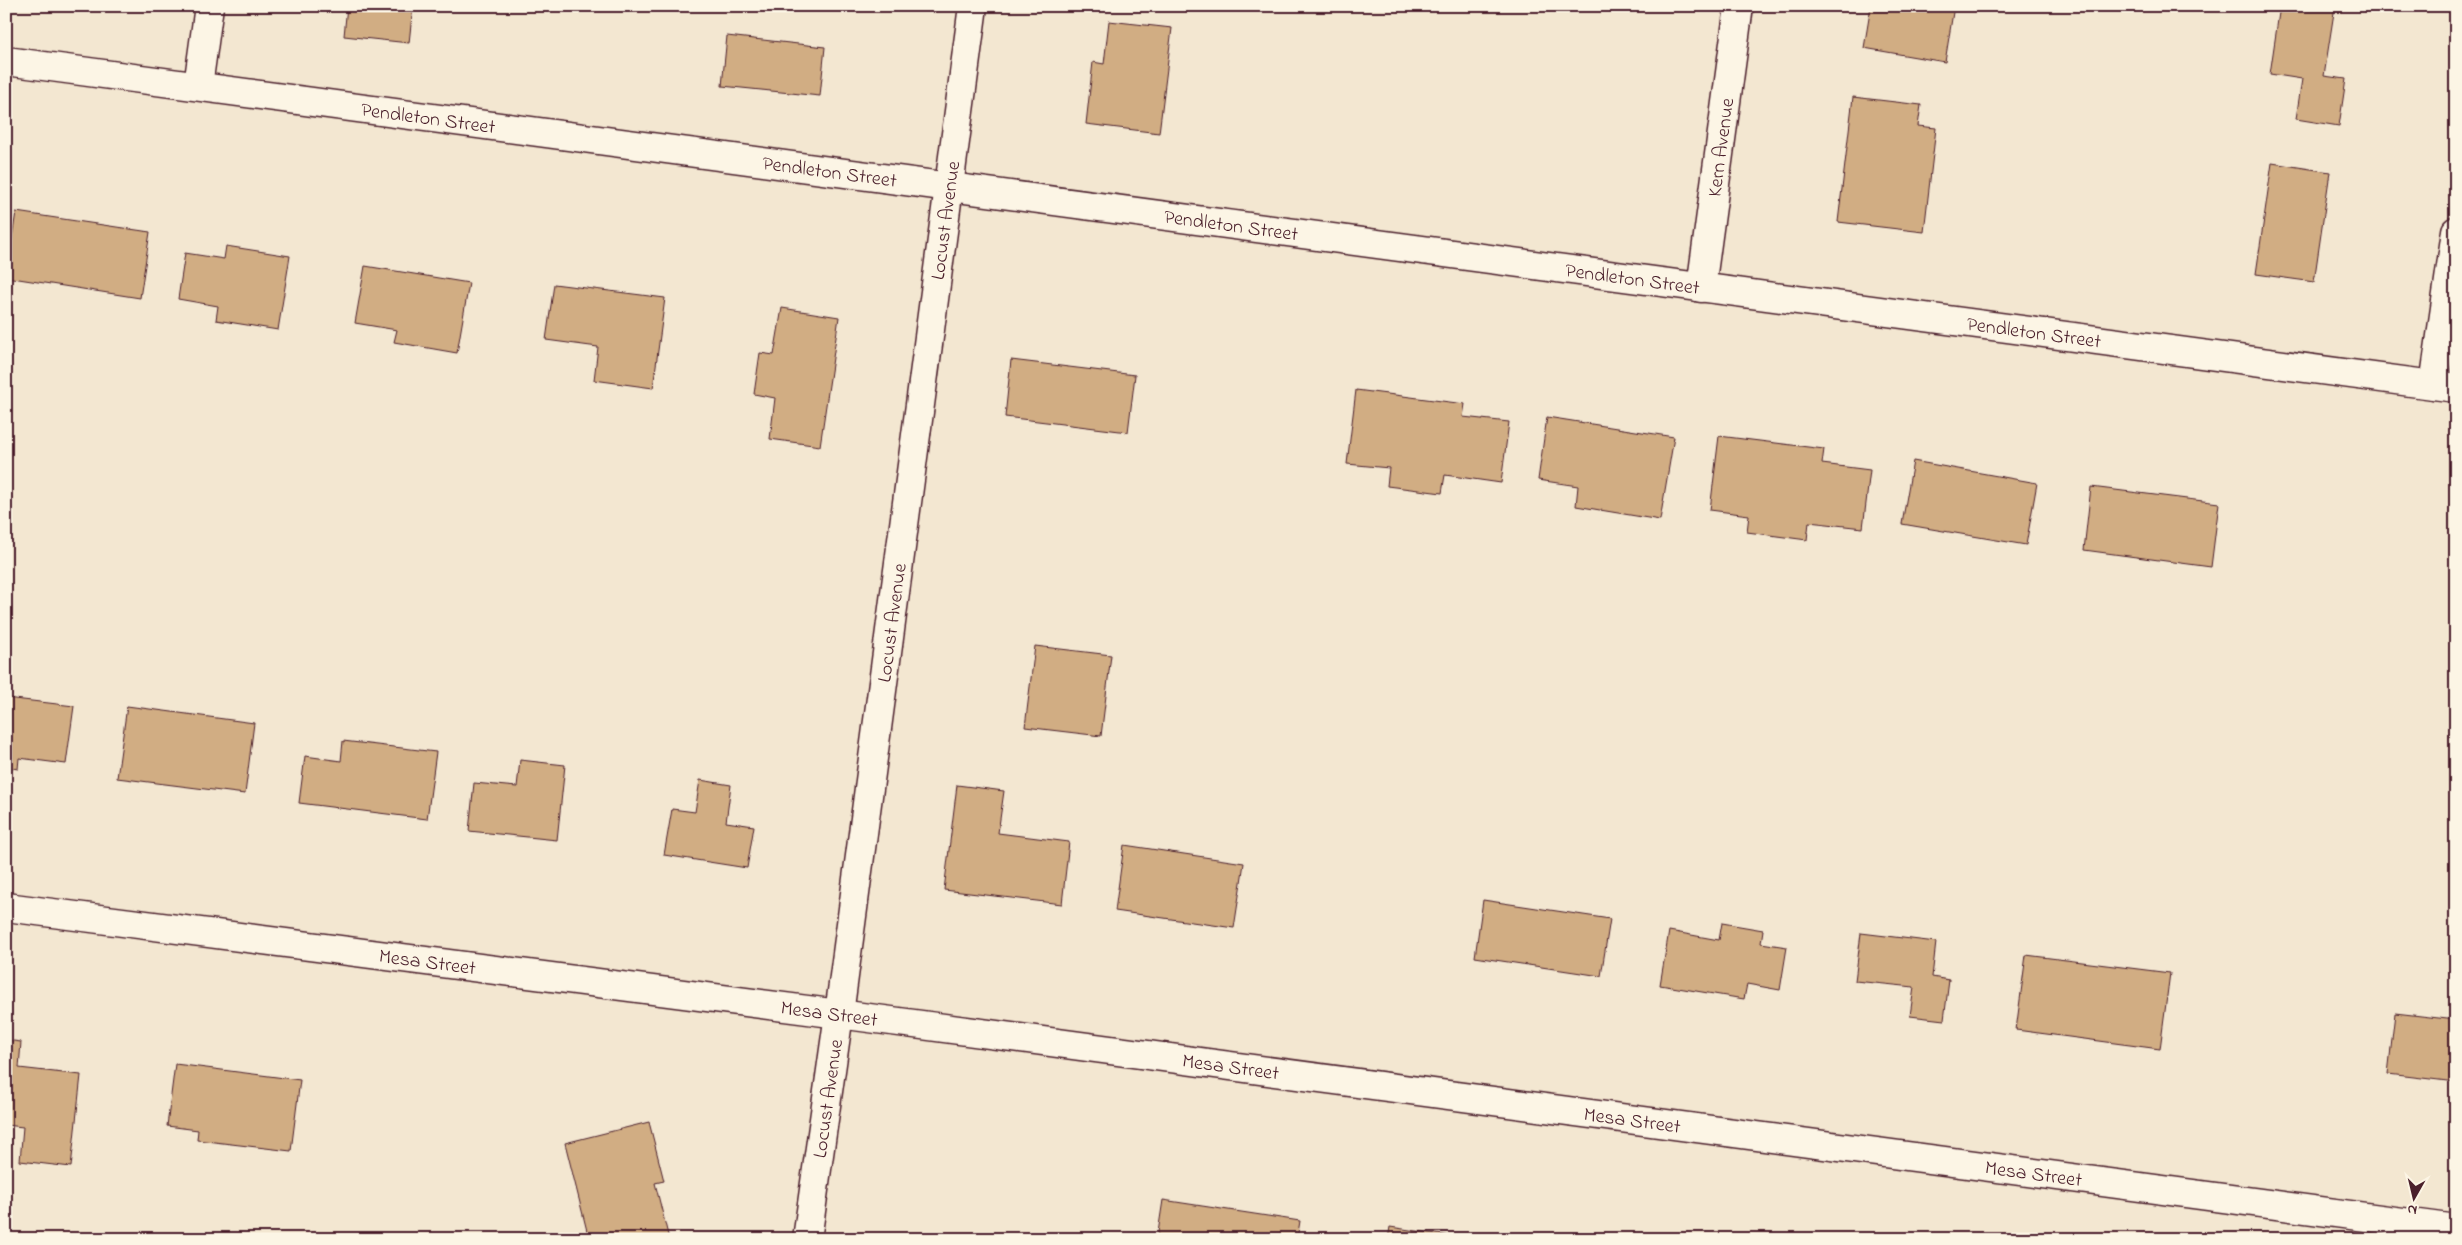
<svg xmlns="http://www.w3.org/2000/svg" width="2462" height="1245" viewBox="0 0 2462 1245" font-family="'Indie Flower',sans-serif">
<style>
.building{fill:#d1ad83;stroke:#4a1f2b}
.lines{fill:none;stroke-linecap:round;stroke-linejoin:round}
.street-casing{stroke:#4a1f2b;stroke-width:31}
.street{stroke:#fcf5e5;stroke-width:28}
.labels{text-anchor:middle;stroke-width:4.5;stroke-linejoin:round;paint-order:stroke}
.street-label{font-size:20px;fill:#4a1f2b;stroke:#fcf5e5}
</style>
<rect width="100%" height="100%" fill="#f3e7d1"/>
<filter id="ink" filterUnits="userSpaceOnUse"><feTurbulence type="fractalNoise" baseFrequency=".02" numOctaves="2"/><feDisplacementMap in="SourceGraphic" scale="10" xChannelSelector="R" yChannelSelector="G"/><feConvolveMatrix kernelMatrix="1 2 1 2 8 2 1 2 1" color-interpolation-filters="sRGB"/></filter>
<g filter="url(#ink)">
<!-- building -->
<path class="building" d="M347 6H413L409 43 344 36Z
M1871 6H1954L1945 62 1864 48Z
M2280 6H2335L2324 76 2346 79 2339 126 2296 119 2302 79 2270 74Z
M1109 21 1172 28 1159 133 1086 124 1093 62 1104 64Z
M727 36 825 47 820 96 722 86Z
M1853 97 1921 105 1918 126 1936 128 1924 232 1838 222Z
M2272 163 2330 172 2314 282 2256 274Z
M16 212 150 232 140 298 6 277Z
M226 246 290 256 278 330 216 320 218 306 178 299 185 253 224 259Z
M365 266 469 283 457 353 394 342 397 330 355 323Z
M554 284 665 298 653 388 594 380 598 347 546 340Z
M782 308 839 317 820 446 770 439 775 398 754 394 760 353 774 355Z
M1011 360 1135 375 1128 432 1005 417Z
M1356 390 1465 404 1463 417 1509 422 1501 483 1445 475 1442 493 1387 486 1389 468 1347 464Z
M1547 417 1674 437 1660 520 1576 506 1578 486 1538 480Z
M1719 436 1824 449 1822 464 1870 470 1863 528 1809 522 1807 540 1747 532 1749 515 1710 510Z
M1913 461 2037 483 2026 545 1902 524Z
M2091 487 2219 503 2211 567 2084 550Z
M1035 646 1111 655 1101 736 1025 727Z
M6 698 74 706 66 764 19 758 18 769 6 767Z
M127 706 254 723 245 794 117 778Z
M343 741 436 752 427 819 299 803 305 756 341 761Z
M520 760 565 765 557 840 469 831 474 783 517 787Z
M700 780 731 785 726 822 754 826 747 868 664 855 672 809 695 812Z
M957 785 1004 791 998 833 1069 842 1062 904 944 890Z
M1124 845 1244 863 1234 928 1115 911Z
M1483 900 1610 919 1601 976 1475 957Z
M1722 923 1763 930 1761 943 1787 947 1780 990 1747 984 1744 999 1660 985 1669 931 1719 940Z
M1861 933 1936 942 1932 977 1949 980 1944 1020 1910 1016 1914 987 1855 981Z
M2026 955 2170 973 2160 1049 2016 1030Z
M2395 1013 2456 1020V1082L2388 1074Z
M6 1040 21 1042 19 1068 81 1075 71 1167 20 1161 23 1127 6 1125Z
M175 1064 300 1080 291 1151 197 1140 198 1130 167 1126Z
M649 1122 664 1181 655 1183 669 1239H609L608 1235 589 1239 565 1143Z
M1163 1200 1300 1221 1297 1239H1157Z
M1390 1227 1470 1239H1388Z"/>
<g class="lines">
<defs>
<g id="street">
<path id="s1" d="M6 61 2456 388"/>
<path d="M198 86 209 6"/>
<path id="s2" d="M1701 288 1739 6"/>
<path d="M2434 385 2456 231"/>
<path id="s3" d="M6 907 839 1014 2456 1229"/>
<path id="s4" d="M807 1239 839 1014 973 6"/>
</g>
</defs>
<!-- street casing -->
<use href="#street" class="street-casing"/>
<!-- street -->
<use href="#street" class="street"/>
</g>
</g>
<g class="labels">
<!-- street labels -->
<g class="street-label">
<text dy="7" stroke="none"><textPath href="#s1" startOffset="426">Pendleton Street</textPath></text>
<text dy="7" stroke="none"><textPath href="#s2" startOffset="142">Kern Avenue</textPath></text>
<text dy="7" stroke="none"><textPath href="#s1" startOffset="831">Pendleton Street</textPath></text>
<text dy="7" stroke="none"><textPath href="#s4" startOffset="1028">Locust Avenue</textPath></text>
<text dy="7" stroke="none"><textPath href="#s1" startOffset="1236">Pendleton Street</textPath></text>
<text dy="7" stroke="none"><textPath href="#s1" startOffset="1641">Pendleton Street</textPath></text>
<text dy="7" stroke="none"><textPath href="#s1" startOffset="2046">Pendleton Street</textPath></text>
<text dy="7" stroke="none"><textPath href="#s4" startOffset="622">Locust Avenue</textPath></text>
<text dy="7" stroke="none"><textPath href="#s3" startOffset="425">Mesa Street</textPath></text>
<text dy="7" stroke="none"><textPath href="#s3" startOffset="830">Mesa Street</textPath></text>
<text dy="7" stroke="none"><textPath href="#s3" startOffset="1235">Mesa Street</textPath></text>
<text dy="7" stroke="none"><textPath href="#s4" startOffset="142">Locust Avenue</textPath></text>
<text dy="7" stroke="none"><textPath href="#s3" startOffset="1640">Mesa Street</textPath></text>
<text dy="7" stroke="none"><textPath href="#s3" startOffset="2045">Mesa Street</textPath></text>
</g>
</g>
<!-- margin -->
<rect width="2462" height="1245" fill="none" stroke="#fcf5e5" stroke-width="25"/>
<rect x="12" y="12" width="2437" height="1220" fill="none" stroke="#4a1f2b" stroke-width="2" filter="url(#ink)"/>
<!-- north arrow -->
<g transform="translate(2414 1198) rotate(188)" stroke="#fcf5e5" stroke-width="4" paint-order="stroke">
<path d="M0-4L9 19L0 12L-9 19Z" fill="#4a1f2b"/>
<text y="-8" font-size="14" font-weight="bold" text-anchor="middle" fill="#4a1f2b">N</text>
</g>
</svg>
